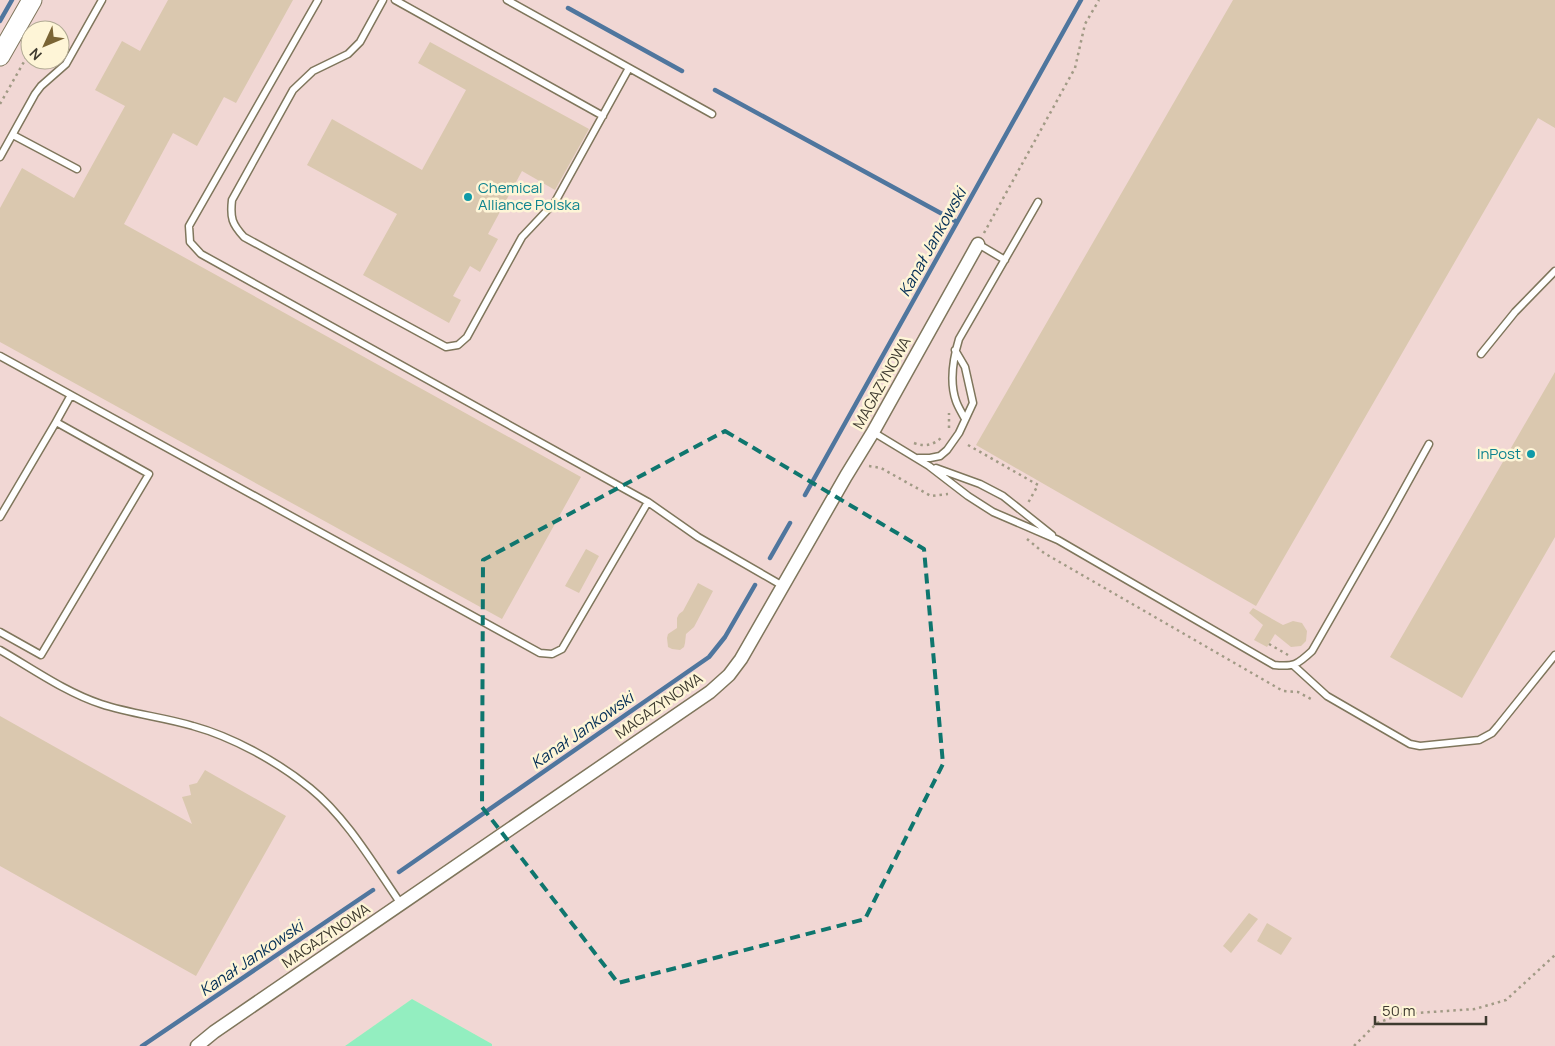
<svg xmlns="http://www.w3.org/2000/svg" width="1555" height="1046" viewBox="0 0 1555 1046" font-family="Manrope,sans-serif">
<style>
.industrial{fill:#f1d7d4;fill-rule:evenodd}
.green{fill:#93eec0}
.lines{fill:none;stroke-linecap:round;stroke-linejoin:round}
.stream{stroke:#4f769e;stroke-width:4.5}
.building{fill:#dac8af}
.lane-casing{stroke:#7f765c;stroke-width:9}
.street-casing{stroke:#7f765c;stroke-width:15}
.secondary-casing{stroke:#7f765c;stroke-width:21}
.path{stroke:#a19a85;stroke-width:2.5;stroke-dasharray:2.5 4;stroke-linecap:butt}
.lane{stroke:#fff;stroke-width:6}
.street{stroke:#fff;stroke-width:12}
.secondary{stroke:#fff;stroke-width:19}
.marked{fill:none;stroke:#0f766e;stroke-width:4;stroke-dasharray:10 6;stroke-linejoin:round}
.culture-dot{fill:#0f9aa8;stroke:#fef5d7;stroke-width:2}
.labels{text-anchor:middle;stroke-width:5;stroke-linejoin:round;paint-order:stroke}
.culture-label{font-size:15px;fill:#0d838f;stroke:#fef5d7;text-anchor:start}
.street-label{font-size:15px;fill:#3e3a2f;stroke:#fef5d7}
.water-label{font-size:16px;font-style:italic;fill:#022d55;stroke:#fef5d7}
</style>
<rect width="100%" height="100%" fill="#f1e7ca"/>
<!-- industrial -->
<path class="industrial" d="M0 0H1555V1046H492V1044L412 999 345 1046H0ZM30 30H60V60H30Z"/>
<!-- green -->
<path class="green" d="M412 999 492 1044V1046H345Z"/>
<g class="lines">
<!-- stream -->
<path class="stream" d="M568 8 682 71
M0 21 12 0
M715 90 957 222
M805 495 1081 0
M770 558 790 523
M399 872 709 657 725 637 755 585
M142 1046 373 890"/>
</g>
<!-- building -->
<path class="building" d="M168 0H293L236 103 224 97 197 146 173 133 124 224 581 477 502 619 0 342V208L22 168 74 198 125 106 95 90 122 41 140 51Z
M1233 0H1555V128L1538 118 1256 606 976 445Z
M430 42 589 129 555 190 522 171 488 234 498 239 480 272 470 266 453 296 461 300 449 323 363 275 397 214 307 165 332 119 422 170 466 90 418 63Z
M1555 372V537L1462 698 1390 657Z
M586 549 599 556 579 593 565 586Z
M698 583 713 591 694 627 686 634 685 643 684 647 680 650 672 649 668 647 667 638 668 634 677 628V618L679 614 683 611Z
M1253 608 1283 625 1293 621 1302 623 1307 631 1306 641 1301 646 1291 647 1275 634 1267 647 1254 640 1263 625 1249 613Z
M0 716 192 824 182 797 191 795 189 785 197 783 205 770 286 816 196 976 0 866Z
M1249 913 1258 919 1231 953 1223 946Z
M1267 923 1292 938 1281 955 1257 941Z"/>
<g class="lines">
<defs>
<path id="lane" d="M383 0 360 42 348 54 313 71 293 90 232 200C230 218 232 224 244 237L446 347 458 345 467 337 522 237 555 202 629 68
M395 0 603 116
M507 0 712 114
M13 135 77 169
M0 157 35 94 41 86 66 64 102 0
M978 244 1005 260
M1481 354 1515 312 1555 271
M0 356 540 653 552 654 562 649 648 502 201 254 190 242 189 226 318 0
M965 419C962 413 958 407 956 401 949 381 953 359 959 339L1038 202
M56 422 71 395
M873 432 929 466 968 496 993 512 1058 540 1274 665C1294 667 1297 665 1312 651L1388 518 1429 444
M918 458H930L940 456 947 450 959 433 973 403 965 367 955 350
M936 468 980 484 1003 496 1052 535
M648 502 698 537 783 586
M0 517 56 422 149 474 41 655 0 632
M0 650C33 669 65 692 101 704 131 714 163 717 193 726 233 737 278 762 310 788 347 818 374 865 401 904
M1293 665 1327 696 1410 744 1420 746 1479 740 1492 733 1498 726 1555 655"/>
<path id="street" d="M197 1046 214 1032 710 692 729 675 741 659 846 476 873 432 978 244"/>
<path id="secondary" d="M0 56 32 0"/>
</defs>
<!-- lane casing -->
<use href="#lane" class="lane-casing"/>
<!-- street casing -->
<use href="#street" class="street-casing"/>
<!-- secondary casing -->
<use href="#secondary" class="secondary-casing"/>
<!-- path -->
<path class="path" d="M0 104 25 60 30 45
M984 233 1075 68 1085 24 1099 0
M949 428V413
M914 443C925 447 933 445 941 438
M968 445 1038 485 1028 503
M869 466 881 468 931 496 948 494
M1027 539 1044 553 1283 691 1298 692 1311 699 1313 697
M1269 644 1288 655
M1354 1046 1377 1023 1402 1014 1475 1009 1506 1000 1555 955"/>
<!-- lane -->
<use href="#lane" class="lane"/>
<!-- street -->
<use href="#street" class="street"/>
<!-- secondary -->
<use href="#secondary" class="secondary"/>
</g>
<!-- marked area -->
<path class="marked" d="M725 431 924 549 943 764 865 919 618 983 482 807 483 560Z"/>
<!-- markers -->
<g class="culture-dot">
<circle cx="468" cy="197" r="5"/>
<circle cx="1531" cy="454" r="5"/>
</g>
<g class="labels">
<!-- culture labels -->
<g class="culture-label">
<text x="478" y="193">Chemical<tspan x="478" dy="17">Alliance Polska</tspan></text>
<text x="1521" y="459" text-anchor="end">InPost</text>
</g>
<!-- street labels -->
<g class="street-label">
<text transform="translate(882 383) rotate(-61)" y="5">MAGAZYNOWA</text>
<text transform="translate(659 706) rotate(-35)" y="5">MAGAZYNOWA</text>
<text transform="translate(326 936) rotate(-34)" y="5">MAGAZYNOWA</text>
</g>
<!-- water labels -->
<g class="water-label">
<text transform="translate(932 242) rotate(-61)" y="6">Kanał Jankowski</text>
<text transform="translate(582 730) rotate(-35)" y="6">Kanał Jankowski</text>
<text transform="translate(251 958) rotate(-34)" y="6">Kanał Jankowski</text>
</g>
</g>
<!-- north arrow -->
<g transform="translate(45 45) rotate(226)"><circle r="24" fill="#fef5d7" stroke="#b1aa94"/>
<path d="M0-4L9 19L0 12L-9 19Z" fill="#7a6434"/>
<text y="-8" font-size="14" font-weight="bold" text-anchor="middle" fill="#3e3a2f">N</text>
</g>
<!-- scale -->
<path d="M1375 1016v8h111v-8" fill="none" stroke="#3e3a2f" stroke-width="2.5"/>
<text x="1382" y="1016" font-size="15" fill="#3e3a2f" stroke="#fef5d7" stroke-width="4" paint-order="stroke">50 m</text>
</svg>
